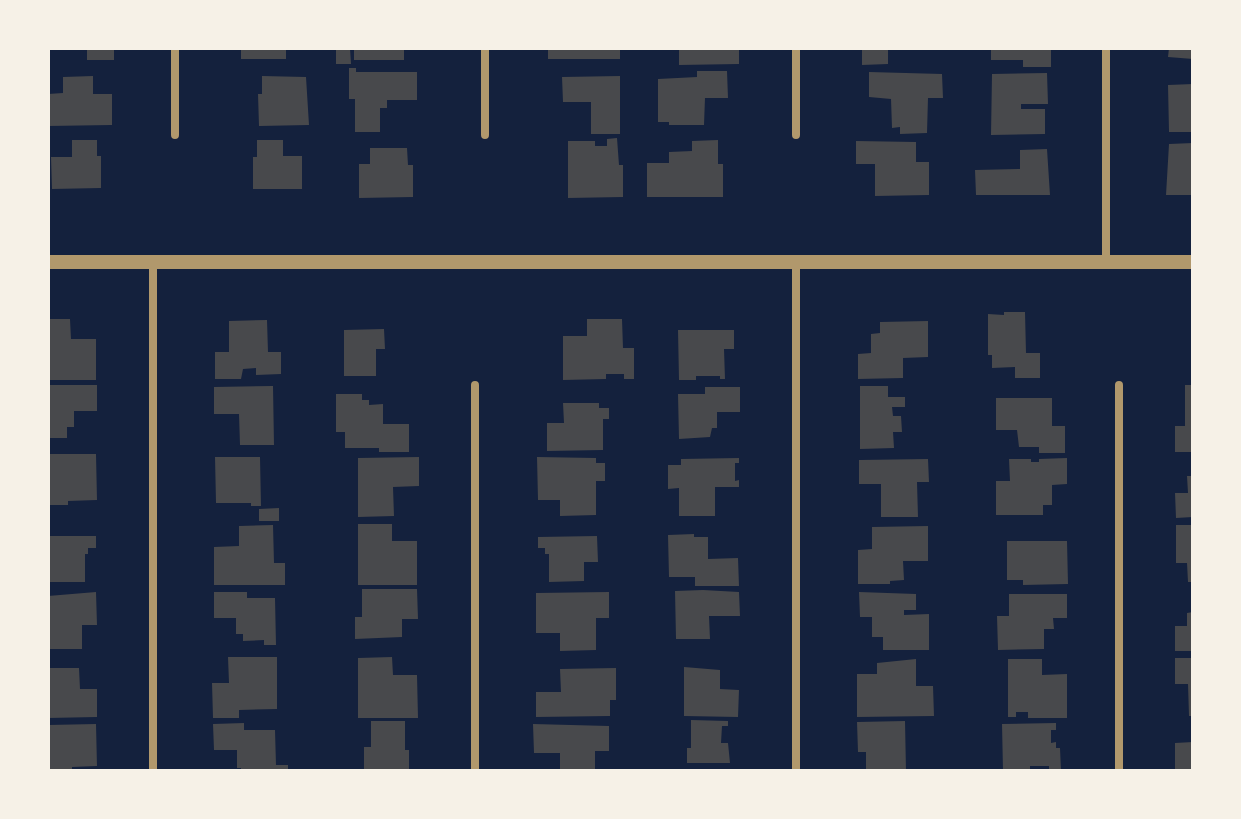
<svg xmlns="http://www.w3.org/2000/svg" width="1241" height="819" viewBox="0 0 1241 819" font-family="'IBM Plex Serif',serif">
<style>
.building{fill:#48494c}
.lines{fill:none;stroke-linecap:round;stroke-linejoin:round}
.minor{stroke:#b1986c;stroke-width:8}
.tertiary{stroke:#b1986c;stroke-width:14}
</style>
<rect width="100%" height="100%" fill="#14213d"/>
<!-- building -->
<path class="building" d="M87 48H114V60H87Z
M241 48H286V59H241Z
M336 48H350L351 64H336Z
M354 48H404V60H354Z
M548 48H620V59H548Z
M679 48H739V64L679 65Z
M862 48H888V64L862 65Z
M991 48H1051V67H1023V60H991Z
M1169 48H1193V59L1168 57Z
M349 68H356V72H417V100H387V108H380V132H355V99H349Z
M697 71H727L728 98H705L704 125H669V122H658V79L697 77Z
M869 72 942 74 943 98H928L927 133 900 134V127L892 128 891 99 869 97Z
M1047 73 1048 104H1021V109H1045V134L991 135 992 74Z
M93 76V94H112V125L48 126V94L63 93V77Z
M262 76 306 77 309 125 259 126 258 94H262Z
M620 76V134H591V102H563L562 77Z
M1193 84V132H1169L1168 85Z
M617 138 619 165H623V197L568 198V141H595V146H607V139Z
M72 140H97V156H101V188L52 189 51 157H72Z
M257 140H283V156H302V189H253V157H257Z
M718 140V164H723V197H647V163H669V152L692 151V141Z
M856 141 916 142V162H929V195L875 196V164H856Z
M1193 143V195H1166L1169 144Z
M370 148H407L408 165H413V197L359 198V164H370Z
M1047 149 1050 195H976L975 170 1020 169V150Z
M1004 312H1025L1026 353H1040V378H1015V367L992 368V355H988V314L1004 315Z
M48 319H70L71 339H96V380H48Z
M587 319H622L623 348H634V379H624V374H606V379L563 380V336H587Z
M267 320 268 352H281V374L256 375V368L243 369 241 379H215V352H229V321Z
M928 321V357L903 358V378L858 379V354L871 353V334L880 333V322Z
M384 329 385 349H376V376H344V330Z
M678 330H734V349H724L725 379H720V376H696V380H679Z
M48 385H97V411H74V427H67V438H48Z
M1185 385H1193V452H1175V426H1185Z
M273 386 274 445H240L239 414H214V387Z
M860 386H888V397H905V407H892L893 416H901L902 432H893L894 448 860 449Z
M705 387H740V412H717V428H712L710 437 679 439 678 394H705Z
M336 394H362V400H369V405L383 404V424H409V452H379V448H345V432H336Z
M996 398H1052V426H1065V453H1039V447H1019L1017 430H996Z
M563 403H599V408H609V419H603V450L547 451V423H564Z
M48 454H96L97 500 68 501V505H48Z
M215 457H260L261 506H251V503H216Z
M419 457V486L393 487 394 516 358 517V458Z
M537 457 596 458V463H605V481H596V515L560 516V500H538Z
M739 458V463H735V481L739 480V487H715V516H679V488L668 489V465H681V459Z
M1067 458V484L1052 485V505H1043V515H996V481H1010L1009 459H1031V462H1039V459Z
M928 459 929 482H917L918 517H881V484H859V460Z
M1187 476H1193V517L1176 518 1175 493H1188Z
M279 508V521H259V509Z
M358 524H392V541H417V585H358Z
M273 525 274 563H285V585H214V547L239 546V526Z
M1176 525H1193V582H1188L1187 563H1176Z
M928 526V561H903L904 580 890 581V584H858V550L872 549V527Z
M694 534V537H708V559L738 558 739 586H695V577H669L668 535Z
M49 536H96V548H88V554H85V582H49Z
M597 536 598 562H584V581L549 582V554H545V548H538V537Z
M1007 541H1067L1068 584 1023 585V580H1007Z
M362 589H417L418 619H402V637L355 639V617H362Z
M703 590 739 592 740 616H709L710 639H676L675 591Z
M96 592 97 625H82V649H48V596Z
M214 592H247V598H275L276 645H264V640L243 641V634H236V618H214Z
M609 592V618H596V650L560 651V633H536V593Z
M859 592 916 594V610H904V615L929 614V650H883V637H872V617H860Z
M1009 594H1067V618H1053L1054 629H1044V649L998 650 997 616H1009Z
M1193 612V651H1175V626H1187V613Z
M228 657H277V709L239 710V718H213L212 683H229Z
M392 657 393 675H417L418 718H358V658Z
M1175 658H1193V716H1189L1188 684H1175Z
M916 659V686H933L934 716 857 717V674H877V663Z
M1008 659H1042V675L1067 674V718H1028V712H1016V717H1008Z
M684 667 720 670V689L739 690 738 717 684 716Z
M48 668H79L80 689H97V717L48 718Z
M616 668V700H610V716L536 717V692H561L560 669Z
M691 720 728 721V726H722L721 743H728L730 763H687V748H691Z
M371 721H405V750H409V771H364V747H371Z
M905 721 906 771H866V752H858L857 722Z
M244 723V730H275L276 765H288V771H241V768H237V750H214L213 724Z
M1056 723V730H1051V743L1056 742V748H1060L1061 770H1049V766H1030V771H1003L1002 724Z
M96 724 97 766 72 767V771H48V725Z
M533 724 609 726V751H595V771H560V753H534Z
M1193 742V771H1175V743Z"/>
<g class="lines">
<!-- minor -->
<path class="minor" d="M175 48V135
M485 48V135
M1106 48V262
M796 135V48
M153 262V771
M796 262V771
M475 771V385
M1119 771V385"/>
<!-- tertiary -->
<path class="tertiary" d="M48 262H1193"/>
</g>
<!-- border -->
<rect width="1241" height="819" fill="none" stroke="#f6f1e7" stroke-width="100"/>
</svg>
